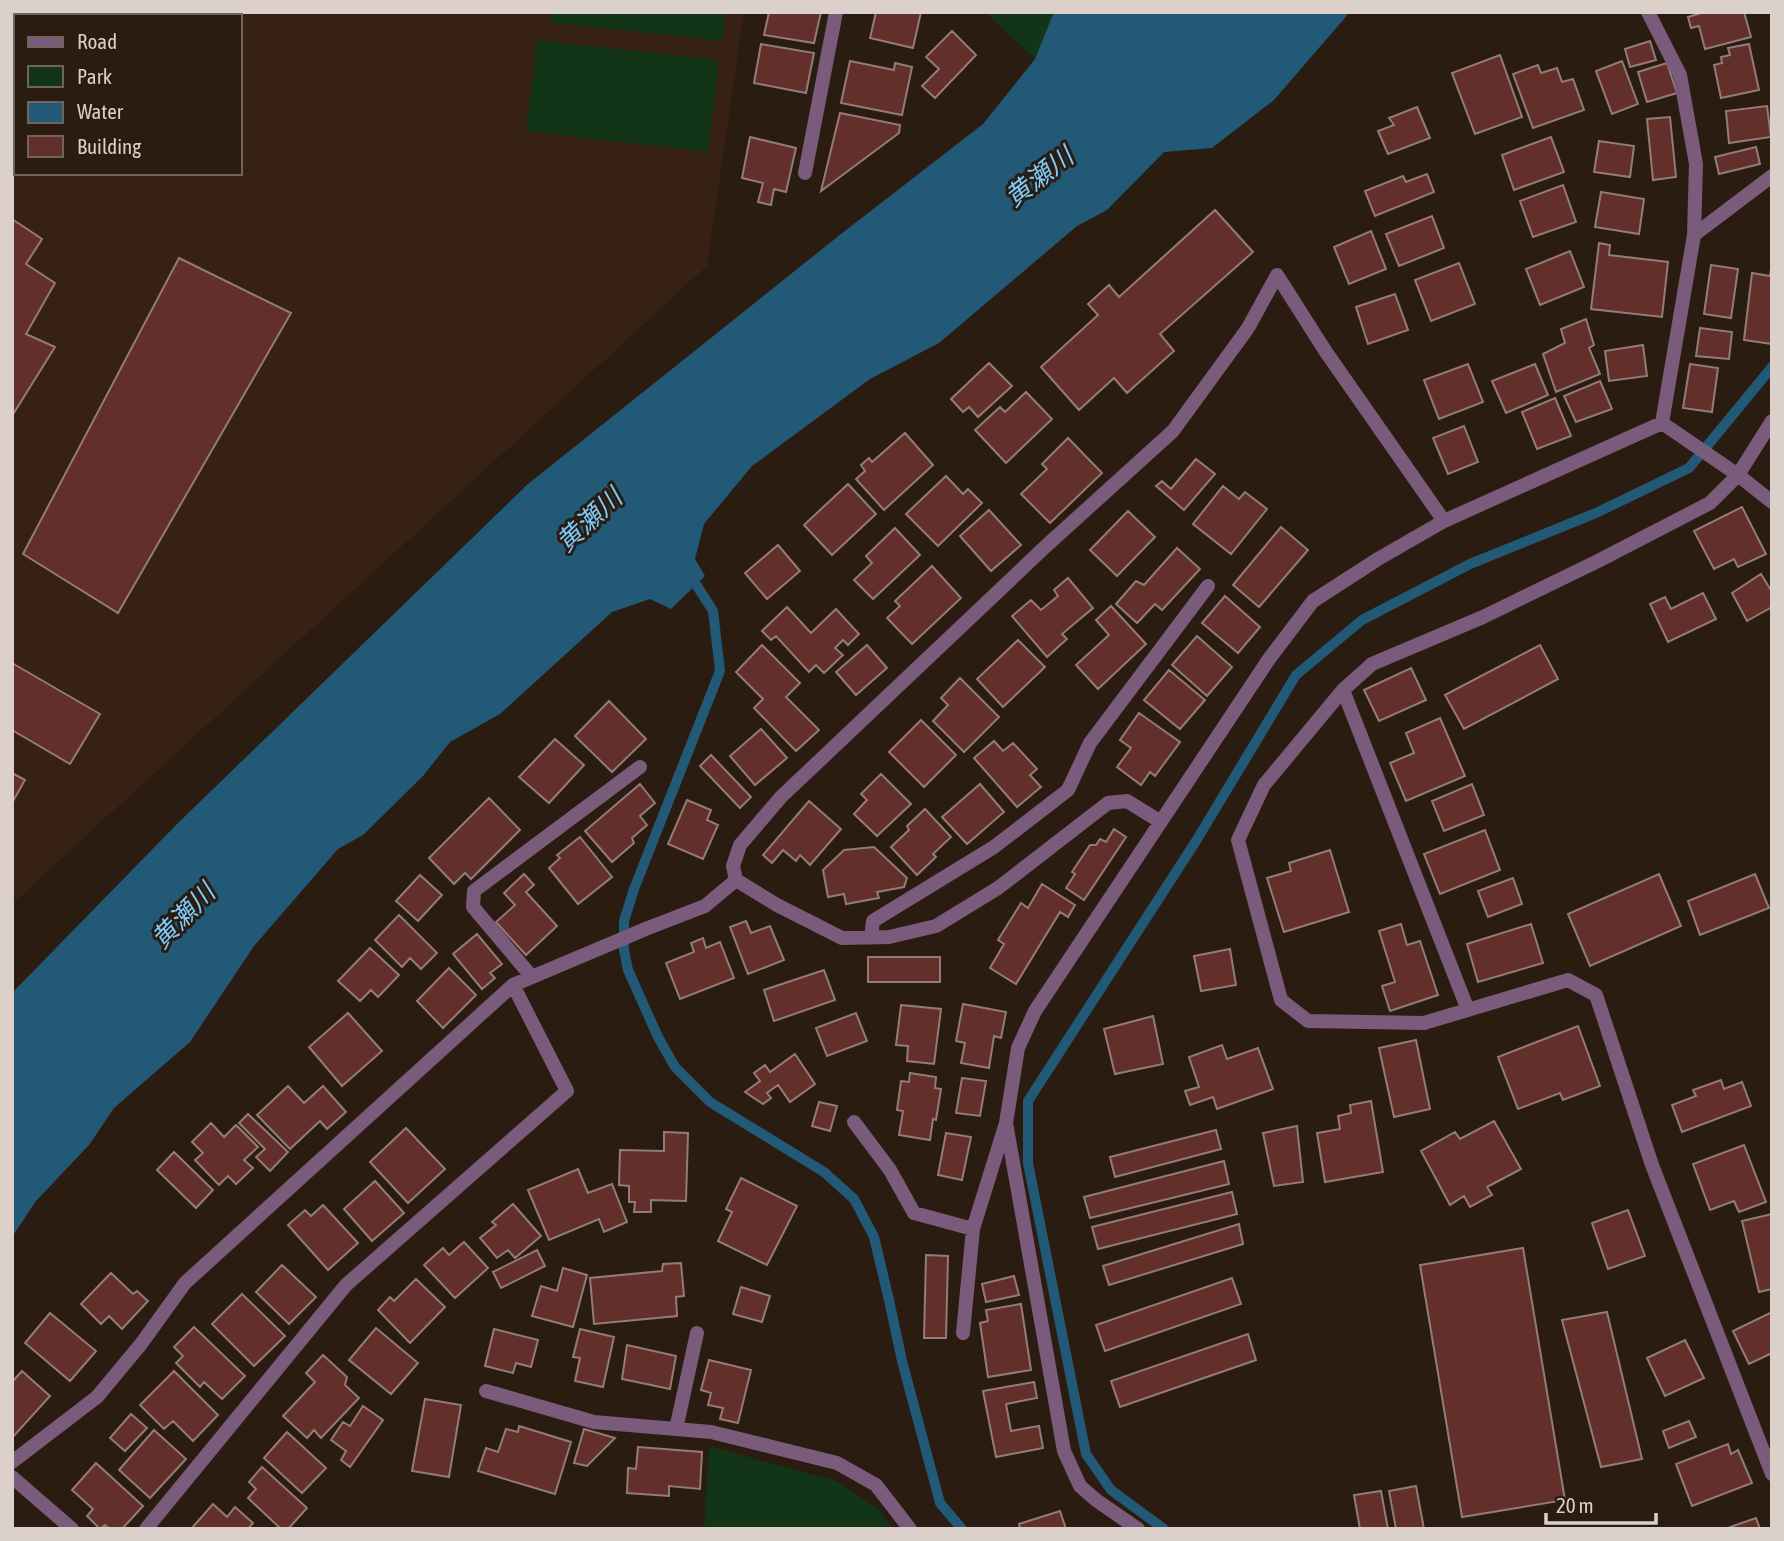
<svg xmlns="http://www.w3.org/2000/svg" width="1784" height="1541" viewBox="0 0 1784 1541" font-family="'Asap Condensed','Noto Sans JP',sans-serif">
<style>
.built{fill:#362112;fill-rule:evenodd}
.green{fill:#113516}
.water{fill:#225977}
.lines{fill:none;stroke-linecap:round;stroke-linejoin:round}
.stream{stroke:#225977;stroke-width:10}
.building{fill:#632f2b;stroke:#937b78;stroke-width:2}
.street{stroke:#7a5b7b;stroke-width:14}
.labels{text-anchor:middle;stroke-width:6;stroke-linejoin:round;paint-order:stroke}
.water-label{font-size:26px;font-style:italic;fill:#7accfd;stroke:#2b1c11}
</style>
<rect width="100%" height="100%" fill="#2b1c11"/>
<!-- built -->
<path class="built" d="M12 12H744L707 266 12 904ZM16 16H240V173H16Z"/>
<!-- green -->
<path class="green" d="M551 12H725L722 41 550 22Z
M985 12H1072L1035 59Z
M537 40 719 60 708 152 526 131Z
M709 1446 836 1481 877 1508 893 1529H704Z"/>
<!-- water -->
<path class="water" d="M1054 12H1350L1274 100 1212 148 1164 152 1107 210 1077 226 939 343 870 379 752 466 704 524 695 559 705 576 671 609 650 599 612 612 500 714 450 742 423 776 363 835 338 849 254 946 190 1042 114 1108 89 1145 36 1201 12 1237V993L178 823 528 484 841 234 983 124 1035 59Z"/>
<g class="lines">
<!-- stream -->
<path class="stream" d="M690 575 713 611 720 671 634 889 624 921V950L628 970 658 1037 675 1067 710 1102 824 1172 854 1199 874 1237 889 1300 902 1361 940 1503 962 1529
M1164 1529 1111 1490 1086 1454 1028 1163V1101L1196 841 1296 675 1362 620 1470 564 1596 513 1689 468 1772 367"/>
</g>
<!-- building -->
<path class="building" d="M769 12H821L814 43 764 35Z
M876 12H921L913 48 870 38Z
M1705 12H1744L1751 37 1705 49 1699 26 1691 28 1688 17Z
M952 31 976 55 935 98 922 86 939 69 926 57Z
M1650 41 1656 60 1630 67 1625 49Z
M761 44 814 53 806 93 754 83Z
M1749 44 1759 90 1721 98 1714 65 1722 63 1721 57 1730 55 1728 48Z
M1500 55 1522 117 1475 134 1452 73Z
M850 61 894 70 895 63 912 67 902 115 841 103Z
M1622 61 1638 104 1612 114 1596 71Z
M1667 63 1677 93 1647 102 1638 72Z
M1538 65 1541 73 1557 68 1562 82 1573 79 1584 110 1533 128 1513 74Z
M1767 106 1771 137 1729 143 1726 111Z
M1417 107 1430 138 1388 154 1378 131 1394 125 1389 118Z
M840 113 900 125 899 133 821 191Z
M1670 117 1676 177 1653 180 1647 119Z
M750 137 796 148 786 192 774 189 771 205 758 202 763 183 742 178Z
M1551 137 1564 172 1514 190 1502 155Z
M1599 141 1634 146 1630 177 1594 172Z
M1756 147 1760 164 1719 174 1715 157Z
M1427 174 1434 192 1375 216 1365 191 1403 176 1406 182Z
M1563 185 1576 222 1533 237 1520 201Z
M1601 192 1644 199 1639 234 1595 227Z
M1215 210 1253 252 1160 334 1174 351 1127 393 1114 378 1079 410 1041 367 1098 315 1088 304 1109 285 1119 297Z
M1432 216 1444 248 1399 266 1386 234Z
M12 219 42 239 26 264 55 283 26 334 55 347 12 416Z
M1371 231 1386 269 1349 284 1334 247Z
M1599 243 1610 245 1609 255 1668 262 1662 317 1591 309Z
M1570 251 1584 287 1540 305 1526 269Z
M179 258 291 313 118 613 23 554Z
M1772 262V344L1744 340 1752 273 1770 276Z
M1459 263 1475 304 1431 321 1415 280Z
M1711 265 1738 269 1731 318 1704 314Z
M1395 294 1408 330 1368 344 1356 307Z
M1586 319 1594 345 1589 348 1600 374 1556 392 1543 354 1565 343 1561 329Z
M1700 328 1732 332 1729 359 1696 356Z
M1643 345 1647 376 1609 381 1605 351Z
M989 363 1012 386 978 417 969 407 963 412 951 399Z
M1468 364 1483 402 1439 419 1424 380Z
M1535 364 1548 395 1506 413 1492 381Z
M1690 364 1718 368 1712 412 1683 408Z
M1600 381 1612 409 1576 422 1564 396Z
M1026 392 1052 419 1006 463 975 430 1000 407 1005 412Z
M1555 398 1571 436 1537 449 1522 412Z
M1464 426 1478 462 1448 474 1433 438Z
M905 433 933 465 884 510 856 479 865 471 861 465 869 458 872 462Z
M1068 438 1102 473 1050 523 1021 494 1047 469 1042 464Z
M1196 459 1215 474 1184 510 1156 486 1162 481 1171 489Z
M946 476 963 494 968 489 982 503 938 546 906 514Z
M848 484 876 514 832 555 804 525Z
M1223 486 1239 499 1245 492 1267 509 1231 554 1193 524Z
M1742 507 1766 554 1738 567 1734 559 1714 569 1694 531Z
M989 510 1021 545 991 571 960 536Z
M1128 511 1155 537 1117 576 1090 550Z
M1281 527 1308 550 1259 607 1233 585Z
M895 528 920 555 873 599 854 580 872 563 866 556Z
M778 545 800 571 767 599 745 573Z
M1177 548 1200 569 1162 610 1155 604 1137 623 1116 604 1136 581 1144 585Z
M932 566 961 598 912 644 887 618 900 606 895 601Z
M1761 574 1772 592V607L1747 621 1732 593Z
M1068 578 1093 608 1062 634 1067 639 1047 657 1012 616 1031 600 1041 610 1058 596 1054 590Z
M1703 593 1716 619 1668 642 1650 604 1665 597 1671 609Z
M1225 596 1260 627 1238 653 1202 623Z
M1111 606 1146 644 1098 689 1076 665 1109 635 1096 620Z
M787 607 811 633 836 609 859 634 848 645 843 640 835 648 843 655 824 673 816 665 809 672 776 636 771 640 762 631Z
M1197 636 1232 667 1207 696 1172 665Z
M1018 640 1045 667 1003 707 977 679Z
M762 645 800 683 786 697 819 730 796 751 754 708 763 699 736 672Z
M867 645 887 668 856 695 836 672Z
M1540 645 1558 679 1464 729 1445 695Z
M12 663 100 714 70 764 12 730Z
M1411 668 1426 700 1379 721 1364 690Z
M1169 670 1205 700 1180 729 1144 700Z
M960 678 999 717 964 752 933 721 948 705 941 698Z
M609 701 646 739 612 772 575 736Z
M1139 713 1180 742 1155 776 1150 772 1141 785 1117 767 1131 748 1120 740Z
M1440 718 1465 776 1406 801 1390 763 1414 753 1406 733Z
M921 720 956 755 924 787 889 752Z
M761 729 787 758 755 785 730 756Z
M555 739 584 765 549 803 519 777Z
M994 741 1003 751 1013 743 1037 769 1030 775 1041 787 1017 807 974 758Z
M711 755 751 797 740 808 700 766Z
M12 773 25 780 12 803Z
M881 774 911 804 877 836 854 814 867 800 861 794Z
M640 784 655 803 640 816 647 825 632 838 634 843 612 862 585 831Z
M980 784 1004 812 967 844 942 817Z
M1472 784 1484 815 1444 831 1432 801Z
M489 798 520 830 471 879 465 873 454 884 429 858Z
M687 800 711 810 707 820 718 825 703 859 668 844Z
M809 801 841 829 810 865 800 855 796 861 783 850 772 863 763 855Z
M925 809 951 837 933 854 936 857 917 875 891 847 909 830 907 826Z
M1114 829 1126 837 1084 900 1066 888 1075 874 1072 872 1090 845H1096L1100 839 1106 842Z
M1485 830 1500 870 1440 894 1424 854Z
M580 837 612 877 578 904 549 868 560 858 557 855Z
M874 847 907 878 904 887 877 892 879 898 846 904 844 894 828 897 823 870 844 850Z
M1330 850 1349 912 1284 932 1267 878 1291 871 1289 863Z
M524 874 534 885 526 892 557 926 526 955 496 922 515 905 504 893Z
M1659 874 1681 926 1590 966 1568 914Z
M1755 874 1769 908 1700 935 1688 901Z
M420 875 442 895 418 921 396 901Z
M1513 878 1522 904 1488 917 1478 891Z
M1042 884 1075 905 1068 917 1060 912 1016 984 990 968 1004 944 998 940 1021 903 1028 908Z
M399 915 437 953 421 969 410 958 402 967 375 940Z
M746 921 751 933 770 926 784 960 748 974 730 927Z
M1401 924 1407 945 1420 941 1438 995 1390 1011 1382 986 1395 982 1379 931Z
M1531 924 1543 963 1478 982 1467 944Z
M477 934 502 964 490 973 495 978 482 989 453 954Z
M703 938 706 948 720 942 734 978 680 999 666 963 694 952 691 943Z
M370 948 399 975 378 997 371 990 360 1001 338 981Z
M1230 949 1236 985 1201 991 1194 956Z
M868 957H940V982H868Z
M449 968 476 995 443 1028 417 1001Z
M824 970 835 1000 774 1021 764 990Z
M963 1004 1006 1012 1001 1038 994 1036 989 1068 961 1063 965 1043 956 1041Z
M901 1005 941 1009 934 1064 907 1061 908 1046 896 1045Z
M348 1013 382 1051 342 1086 309 1047Z
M856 1013 867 1041 827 1056 816 1028Z
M1153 1016 1163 1064 1115 1074 1104 1029Z
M1578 1026 1600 1086 1563 1100 1560 1093 1518 1109 1498 1057Z
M1416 1040 1430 1109 1394 1117 1379 1048Z
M1222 1045 1227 1059 1258 1048 1273 1089 1217 1109 1213 1097 1190 1105 1185 1091 1199 1087 1189 1057Z
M795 1054 815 1084 790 1102 778 1085 767 1093 771 1098 763 1104 745 1092 760 1081 754 1073 765 1065 770 1072Z
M910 1073 936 1077 935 1088 941 1089 936 1120 933 1119 930 1140 899 1135 903 1111 897 1110 901 1081 909 1082Z
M962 1078 986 1081 980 1116 956 1113Z
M1721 1080 1724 1089 1742 1082 1751 1106 1682 1132 1672 1105 1696 1096 1693 1090Z
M288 1086 304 1103 323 1086 346 1112 327 1129 320 1121 290 1149 257 1115Z
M1371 1101 1383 1172 1325 1182 1317 1133 1340 1129 1338 1116 1351 1113 1350 1105Z
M819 1102 837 1106 830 1131 812 1126Z
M248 1114 288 1152 270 1171 256 1157 265 1149 239 1123Z
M1494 1121 1521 1169 1487 1187 1492 1195 1470 1207 1464 1196 1450 1205 1421 1151 1455 1132 1460 1139Z
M211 1123 224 1137 236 1125 258 1147 244 1160 253 1168 236 1184 228 1176 219 1185 195 1160 203 1153 192 1142Z
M1297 1126 1303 1182 1274 1186 1263 1133Z
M406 1128 445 1169 408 1203 370 1162Z
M1216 1130 1221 1149 1115 1177 1110 1157Z
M664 1132 688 1133 686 1201 651 1200V1212H634L635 1202H629V1186L619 1185 620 1150 664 1151Z
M946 1133 971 1137 962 1180 938 1175Z
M1744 1145 1766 1202 1739 1212 1734 1201 1710 1210 1693 1164Z
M174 1152 213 1190 196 1208 157 1170Z
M1224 1161 1229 1184 1090 1218 1084 1197Z
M578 1169 588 1193 612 1184 627 1222 604 1232 599 1219 549 1240 528 1190Z
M741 1178 797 1206 767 1265 718 1241 732 1212 726 1209Z
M375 1181 404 1213 372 1241 344 1209Z
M1232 1192 1237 1214 1098 1249 1092 1227Z
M513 1204 541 1236 515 1258 508 1250 497 1258 480 1238 496 1225 492 1222Z
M323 1205 358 1243 328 1270 288 1225 305 1210 311 1216Z
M1628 1210 1645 1256 1608 1269 1592 1223Z
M1772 1214V1289L1759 1292 1742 1221Z
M1239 1224 1243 1244 1109 1285 1103 1266Z
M464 1242 488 1268 455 1298 424 1265 443 1248 449 1255Z
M1523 1248 1565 1500 1462 1517 1420 1265Z
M537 1250 545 1266 501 1288 493 1272Z
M926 1255 948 1256 946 1338H924Z
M681 1263 684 1296 676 1297 677 1316 594 1324 590 1278 662 1271 663 1264Z
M282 1265 316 1297 289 1324 256 1292Z
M563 1268 587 1275 573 1327 532 1316 541 1286 557 1291Z
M111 1273 133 1294 137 1291 148 1301 122 1329 109 1316 101 1324 81 1304Z
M1014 1276 1019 1295 986 1302 982 1284Z
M1232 1278 1241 1304 1105 1351 1096 1325Z
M416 1279 445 1307 410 1343 378 1310 390 1297 394 1301Z
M741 1287 770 1296 762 1322 733 1314Z
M242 1294 285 1336 254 1366 212 1324Z
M1021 1304 1031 1370 988 1377 980 1323 988 1321 986 1310Z
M1607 1312 1642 1459 1601 1467 1562 1320Z
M1772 1312V1353L1749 1364 1733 1331Z
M50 1313 96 1351 70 1381 25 1343Z
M194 1327 245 1376 222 1399 204 1382 200 1387 176 1363 183 1356 174 1347Z
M376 1328 418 1363 391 1394 349 1360Z
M494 1329 538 1340 531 1367 516 1363 513 1373 485 1366Z
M580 1329 614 1337 603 1387 575 1381 580 1358 573 1357Z
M1248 1334 1256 1360 1120 1407 1111 1381Z
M1685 1340 1704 1378 1665 1396 1647 1358Z
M627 1345 676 1356 670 1389 622 1379Z
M323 1355 347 1377 345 1385 359 1398 321 1438 314 1430 307 1438 283 1416 315 1382 306 1373Z
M709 1360 751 1370 738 1423 720 1419 723 1408 708 1405 711 1393 701 1390Z
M22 1371 50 1396 12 1438V1382Z
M174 1371 218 1415 193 1441 173 1421 164 1429 140 1405Z
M1034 1382 1037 1398 1006 1404 1011 1431 1039 1426 1043 1448 996 1457 983 1391Z
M425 1399 461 1405 449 1477 412 1471Z
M363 1406 383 1420 350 1467 341 1460 346 1451 331 1440 343 1422 350 1426Z
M131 1414 147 1428 125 1451 110 1438Z
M1689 1421 1696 1437 1669 1448 1663 1431Z
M519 1426 571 1442 555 1494 478 1471 486 1448 498 1452 506 1429 518 1432Z
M584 1429 615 1438 587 1466 574 1463Z
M154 1430 186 1459 150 1498 119 1470Z
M287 1432 326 1468 302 1493 264 1458Z
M1728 1444 1731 1454 1738 1450 1752 1483 1692 1506 1676 1464Z
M638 1447 702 1452 700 1489 669 1486V1496L627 1493 628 1468 636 1469Z
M96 1463 143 1506 122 1529H110L105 1525 100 1529 87 1516 93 1509 72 1490Z
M262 1467 307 1508 288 1529H281L248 1498 256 1489 249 1482Z
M1416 1486 1424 1529H1396L1389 1491Z
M1381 1491 1388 1529H1360L1354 1495Z
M213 1504 227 1517 235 1507 253 1523 248 1529H191Z
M1060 1511 1066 1529H1020L1019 1524Z
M1756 1518 1760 1529H1731L1730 1527Z"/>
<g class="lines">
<!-- street -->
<path class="street" d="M805 173 836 12
M1694 235 1772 176
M1772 421 1738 475 1710 503 1598 561 1483 617 1372 664 1343 690 1264 785 1238 840 1281 1000 1308 1021 1424 1023 1568 980 1596 995 1652 1165 1772 1474
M1662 423 1738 475 1772 502
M1343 690 1468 1010
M736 880 733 866 740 845 781 797 1046 546 1173 431 1248 328 1277 275 1326 352 1444 521
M871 938 873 921 994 847 1068 790 1090 743 1208 586
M532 977 473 907 474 891 640 767
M854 1122 890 1170 914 1213 973 1229 1005 1126
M963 1333 973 1229
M486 1391 594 1422 711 1432 837 1463 876 1485 910 1529
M676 1429 697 1333
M12 1462 97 1397 141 1344 185 1283 513 985 648 928 705 906 736 880 777 905 842 938 889 937 936 926 998 888 1108 803 1127 801 1161 822
M12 1477 72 1529
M146 1529 346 1285 567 1091 513 985
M1138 1529 1096 1500 1080 1486 1064 1451 1006 1123 1018 1048 1035 1011 1269 659 1313 601 1378 559 1444 521 1662 423 1694 235 1696 164 1680 75 1648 12"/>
</g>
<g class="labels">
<!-- water labels -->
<g class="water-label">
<text transform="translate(1039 177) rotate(-38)" y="9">黄瀬川</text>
<text transform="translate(589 520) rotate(-43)" y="9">黄瀬川</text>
<text transform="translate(183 916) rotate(-46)" y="9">黄瀬川</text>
</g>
</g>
<!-- border -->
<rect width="1784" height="1541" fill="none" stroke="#dbd1ca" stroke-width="28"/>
<!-- legend -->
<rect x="14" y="14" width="228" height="161" fill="#2b1c11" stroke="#71645b" stroke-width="2"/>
<rect x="28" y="37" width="35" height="10" fill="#7a5b7b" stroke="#71645b" stroke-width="2"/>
<text x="77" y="49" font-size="21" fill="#dbd1ca">Road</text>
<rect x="28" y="66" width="35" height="21" fill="#113516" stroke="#71645b" stroke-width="2"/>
<text x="77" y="84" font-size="21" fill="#dbd1ca">Park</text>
<rect x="28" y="102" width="35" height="21" fill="#225977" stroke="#71645b" stroke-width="2"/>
<text x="77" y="119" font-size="21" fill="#dbd1ca">Water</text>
<rect x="28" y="136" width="35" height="21" fill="#632f2b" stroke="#71645b" stroke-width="2"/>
<text x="77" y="154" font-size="21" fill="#dbd1ca">Building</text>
<!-- scale -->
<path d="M1546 1513v10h110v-10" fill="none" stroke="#dbd1ca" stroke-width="3.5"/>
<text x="1556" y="1513" font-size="21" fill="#dbd1ca" stroke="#2b1c11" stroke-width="5" paint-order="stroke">20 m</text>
</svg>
